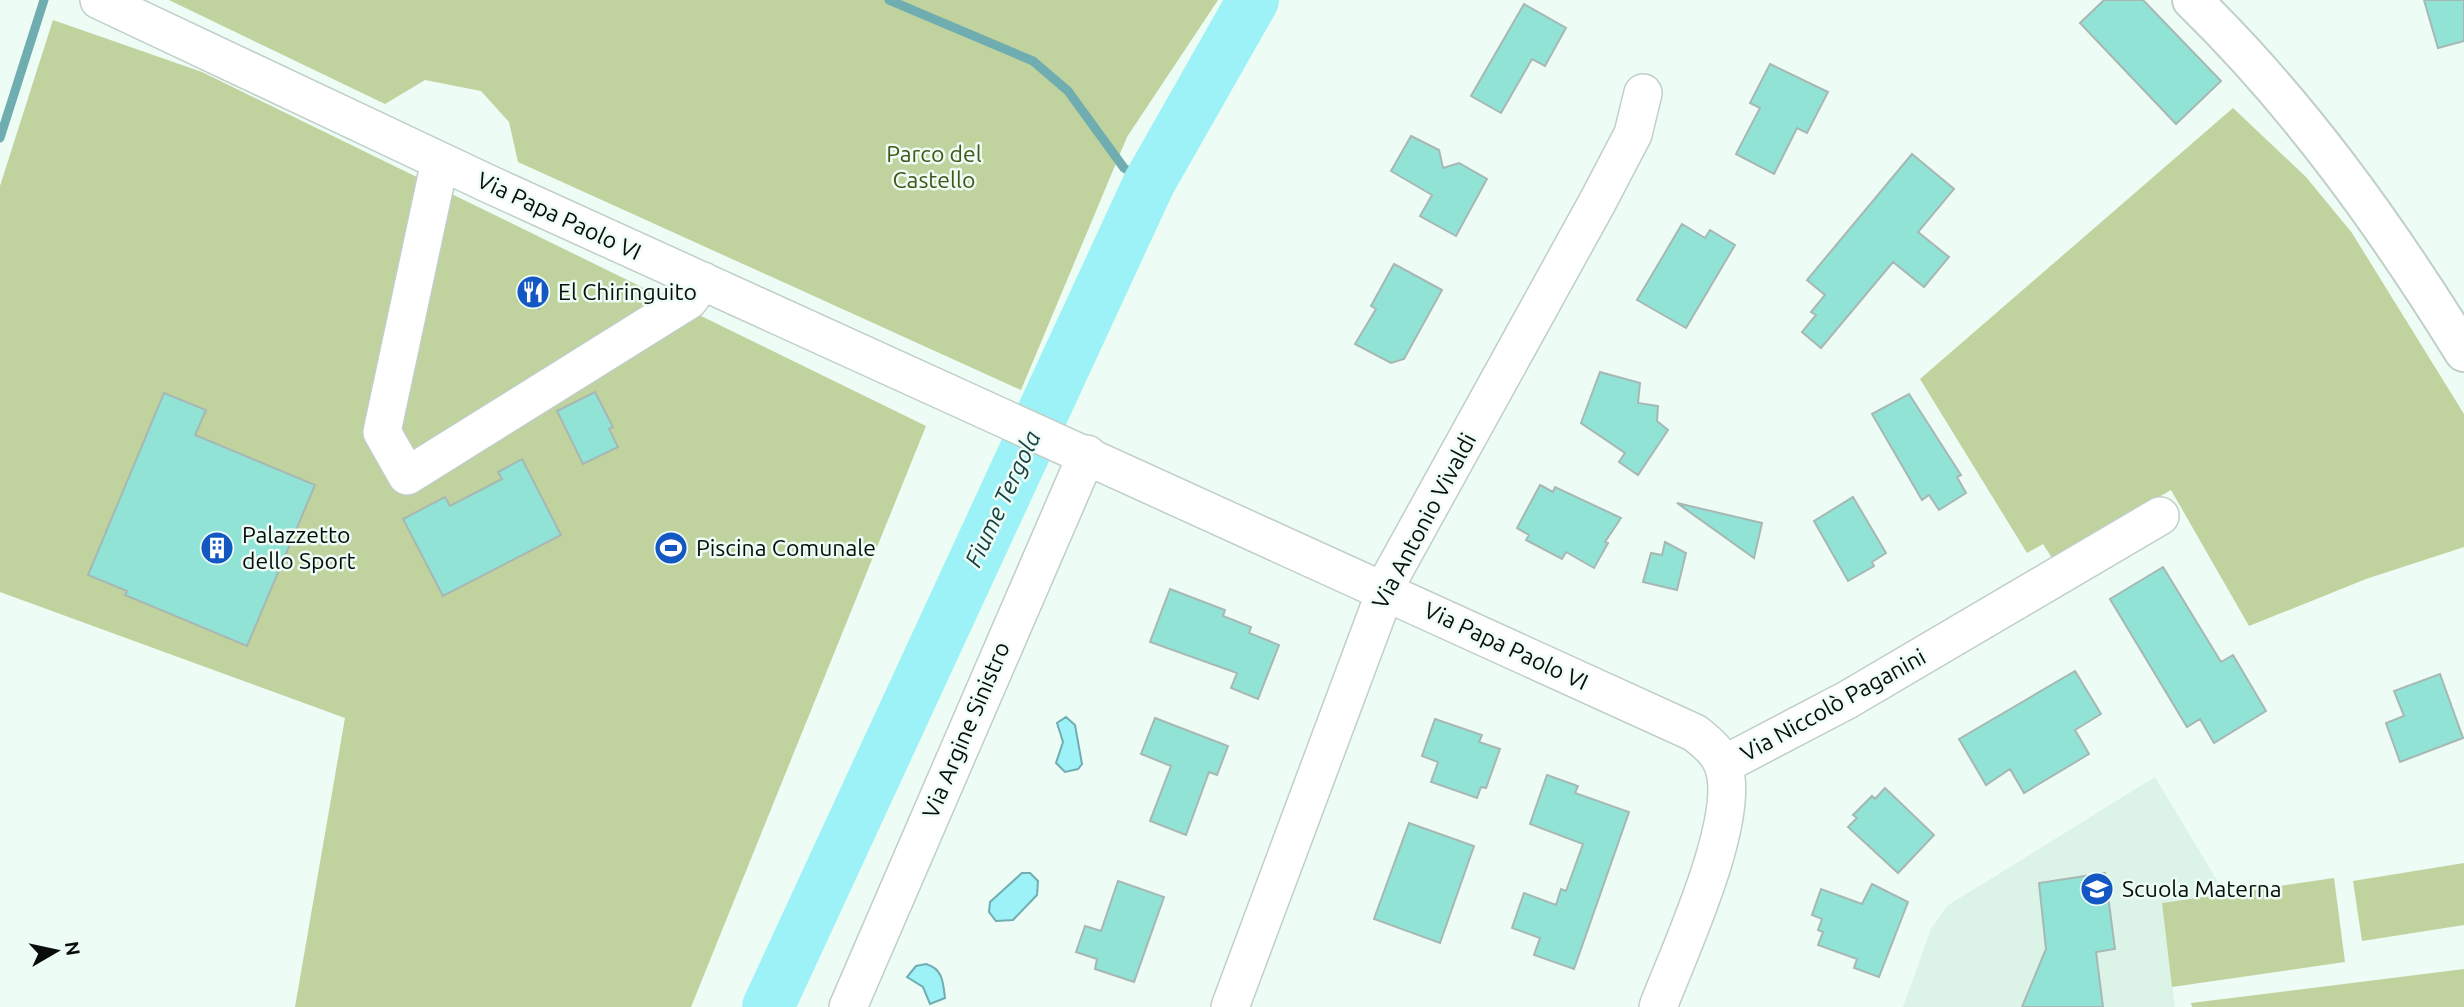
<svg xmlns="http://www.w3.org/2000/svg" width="2464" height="1007" viewBox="0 0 2464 1007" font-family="Ubuntu,sans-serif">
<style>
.built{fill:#dcf3e7}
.green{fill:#c0d29e}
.water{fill:#9df2f8;stroke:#70adb1;stroke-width:2}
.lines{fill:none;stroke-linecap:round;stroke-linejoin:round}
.stream{stroke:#70adb1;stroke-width:9}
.river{stroke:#9df2f8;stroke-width:52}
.building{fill:#91e3d5;stroke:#a7b8b4;stroke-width:2}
.minor-casing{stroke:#c0cfc7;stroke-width:40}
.major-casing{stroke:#c0cfc7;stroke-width:42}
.minor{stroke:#fff;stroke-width:37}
.major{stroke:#fff;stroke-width:38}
.labels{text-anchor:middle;stroke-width:5;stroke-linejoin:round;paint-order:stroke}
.park-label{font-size:23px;fill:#445617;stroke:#edfcf4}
.street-label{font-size:23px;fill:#080d0b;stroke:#edfcf4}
.poi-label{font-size:23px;fill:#080d0b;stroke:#edfcf4;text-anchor:start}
.water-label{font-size:24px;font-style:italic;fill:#194144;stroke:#edfcf4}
</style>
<rect width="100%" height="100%" fill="#edfcf4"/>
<!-- built -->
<path class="built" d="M2155 777 2225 894 2162 903 2175 1007H1903L1931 929 1947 906Z"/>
<!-- green -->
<path class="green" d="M169 0H1218L1127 137 1021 390 518 162 509 122 481 91 425 80 385 104Z
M53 20 202 72 926 426 691 1007H295L345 718 0 592V186Z
M2233 108 2306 177 2352 233 2464 414V547L2366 579 2249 626 2171 490 2052 558 2043 544 2027 553 1920 379Z
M2464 863V925L2362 941 2353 881Z
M2334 878 2345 962 2172 987 2162 903Z
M2464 969V1007H2192L2191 1003Z"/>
<!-- water -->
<path class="water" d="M1066 717 1075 725 1082 764 1078 769 1065 772 1056 763 1063 742 1057 723Z
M1022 873H1030L1038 881 1037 895 1013 920 996 921 989 912 990 902Z
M926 964C943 969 943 982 945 998L930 1004 923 987 907 977 916 966Z"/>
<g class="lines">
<!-- stream -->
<path class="stream" d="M889 0 1033 61 1068 91 1124 168 1149 183
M0 138 44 0"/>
<!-- river -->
<path class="river" d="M768 1007 1149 183 1253 0"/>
</g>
<!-- building -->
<path class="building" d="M2104 0H2143L2221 81 2176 124 2080 23Z
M2424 0H2464V41L2438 48Z
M1524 4 1566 28 1545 66 1532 59 1501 113 1471 96Z
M1770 64 1828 92 1807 133 1797 128 1774 174 1736 154 1760 108 1750 103Z
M1411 136 1439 150 1443 168 1459 163 1487 179 1456 236 1420 216 1432 195 1391 171Z
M1912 154 1954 189 1918 232 1949 257 1924 287 1893 262 1821 348 1802 332 1816 315 1811 312 1825 295 1807 280Z
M1682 224 1705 238 1710 230 1735 245 1686 328 1637 300Z
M1394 264 1442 290 1404 359 1391 363 1355 344 1376 309 1371 306Z
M527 279 547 287 539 309 518 300Z
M1600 372 1640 383 1638 403 1658 406 1657 421 1668 430 1638 475 1619 462 1625 453 1581 423Z
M595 392 613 427 609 429 618 447 583 464 557 411Z
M164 393 206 410 195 435 315 485 247 646 125 595 127 591 88 575Z
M1909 394 1961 475 1957 477 1966 493 1939 510 1929 495 1922 500 1872 414Z
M522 459 561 535 443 596 403 519 445 497 450 506 502 479 498 472Z
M1540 485 1553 492 1555 487 1621 518 1605 542 1608 543 1594 568 1566 552 1562 559 1526 540 1529 535 1517 528Z
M1853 497 1886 553 1872 562 1874 566 1848 581 1814 521Z
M1677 503 1762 523 1754 558Z
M1665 542 1686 553 1677 590 1643 582 1651 553 1662 555Z
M2163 567 2221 662 2233 655 2266 711 2214 743 2200 719 2187 727 2110 599Z
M1170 589 1225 610 1223 616 1251 627 1249 633 1279 645 1258 699 1231 688 1237 673 1150 642Z
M2075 671 2101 714 2075 730 2089 754 2024 793 2010 769 1986 785 1959 739Z
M2440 674 2463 738 2400 762 2386 723 2404 716 2394 691Z
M1155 718 1228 746 1217 775 1209 772 1186 835 1150 821 1171 766 1141 754Z
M1435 719 1482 735 1479 742 1500 749 1486 788 1481 787 1477 798 1431 782 1438 762 1422 756Z
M1547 775 1578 786 1575 793 1629 812 1574 969 1534 955 1540 938 1512 928 1524 893 1556 905 1561 889 1566 891 1583 844 1530 824Z
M1885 788 1934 835 1898 873 1848 827 1857 818 1853 815 1872 796 1875 799Z
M1409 823 1474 846 1440 943 1374 919Z
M2105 873 2115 949 2096 952 2103 1007H2022L2046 949 2039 883Z
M1118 881 1164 897 1134 982 1095 969 1097 959 1076 952 1085 926 1101 931Z
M1872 884 1908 902 1879 977 1854 968 1857 959 1818 945 1823 932 1818 930 1822 919 1812 915 1821 889 1862 904Z"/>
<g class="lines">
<defs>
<path id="minor" d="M99 0 491 185 1695 733C1706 742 1718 751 1723 765 1743 817 1678 954 1658 1007
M440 161 382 432 407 476 689 300 703 281
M1723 765 1847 700 2160 516
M848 1007 1087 454
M1230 1007 1391 576 1598 201 1633 134 1643 93"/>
<path id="major" d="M2192 0C2299 104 2386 226 2464 352"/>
</defs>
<!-- minor casing -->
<use href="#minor" class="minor-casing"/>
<!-- major casing -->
<use href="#major" class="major-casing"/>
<!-- minor -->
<use href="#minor" class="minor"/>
<!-- major -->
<use href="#major" class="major"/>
</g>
<!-- icons -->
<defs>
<symbol id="restaurant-disc" viewBox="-11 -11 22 22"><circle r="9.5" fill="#1357c2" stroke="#edfcf4"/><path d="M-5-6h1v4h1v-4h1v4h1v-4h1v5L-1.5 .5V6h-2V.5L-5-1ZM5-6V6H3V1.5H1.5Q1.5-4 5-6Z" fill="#fff"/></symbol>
<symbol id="building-disc" viewBox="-11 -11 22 22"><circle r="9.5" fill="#1357c2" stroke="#edfcf4"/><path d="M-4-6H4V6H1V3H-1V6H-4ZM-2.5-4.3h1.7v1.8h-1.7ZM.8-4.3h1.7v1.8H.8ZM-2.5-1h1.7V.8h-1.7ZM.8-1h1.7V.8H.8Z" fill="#fff"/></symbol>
<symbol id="stadium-disc" viewBox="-11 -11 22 22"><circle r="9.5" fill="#1357c2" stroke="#edfcf4"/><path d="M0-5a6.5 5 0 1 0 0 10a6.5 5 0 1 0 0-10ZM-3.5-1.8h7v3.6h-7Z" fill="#fff"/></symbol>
<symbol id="school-disc" viewBox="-11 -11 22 22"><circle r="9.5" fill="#1357c2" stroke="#edfcf4"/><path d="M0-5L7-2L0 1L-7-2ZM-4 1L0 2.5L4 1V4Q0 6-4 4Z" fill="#fff"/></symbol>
</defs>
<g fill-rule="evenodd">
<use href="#restaurant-disc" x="514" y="273" width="38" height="38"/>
<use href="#building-disc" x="198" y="529" width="38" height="38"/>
<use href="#stadium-disc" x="652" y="529" width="38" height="38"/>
<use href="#school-disc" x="2078" y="870" width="38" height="38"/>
</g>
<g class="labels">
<!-- park labels -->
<g class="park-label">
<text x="934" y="162">Parco del<tspan x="934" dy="26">Castello</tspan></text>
</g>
<!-- street labels -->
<g class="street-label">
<text transform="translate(559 216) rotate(25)" y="8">Via Papa Paolo VI</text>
<text transform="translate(1424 521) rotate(-62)" y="8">Via Antonio Vivaldi</text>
<text transform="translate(1506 646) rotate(25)" y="8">Via Papa Paolo VI</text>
<text transform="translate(1833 705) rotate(-29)" y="8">Via Niccolò Paganini</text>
<text transform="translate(966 730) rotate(-67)" y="8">Via Argine Sinistro</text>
</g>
<!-- poi labels -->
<g class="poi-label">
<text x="558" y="300">El Chiringuito</text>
<text x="242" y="543">Palazzetto<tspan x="242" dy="26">dello Sport</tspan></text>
<text x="696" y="556">Piscina Comunale</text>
<text x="2122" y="897">Scuola Materna</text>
</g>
<!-- water labels -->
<g class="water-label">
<text transform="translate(1003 499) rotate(-65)" y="8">Fiume Tergola</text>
</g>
</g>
<!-- north arrow -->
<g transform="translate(56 951) rotate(81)" stroke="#edfcf4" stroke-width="5" paint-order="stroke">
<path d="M0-5L12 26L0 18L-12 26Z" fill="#080d0b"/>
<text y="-10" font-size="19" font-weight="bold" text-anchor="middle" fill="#080d0b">N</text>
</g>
</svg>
